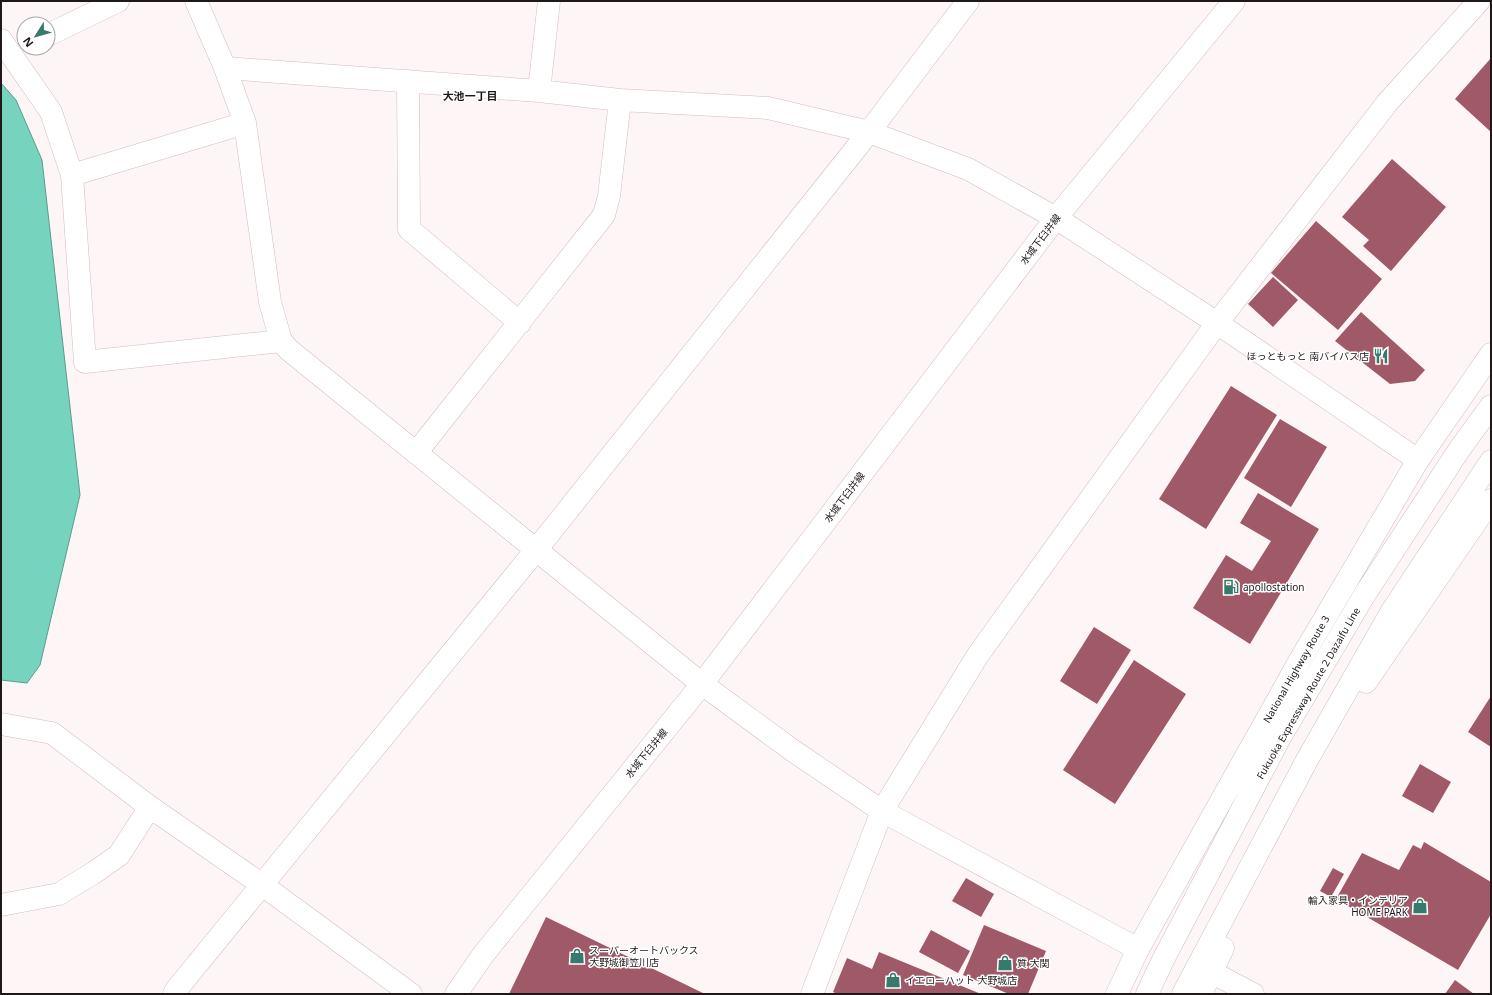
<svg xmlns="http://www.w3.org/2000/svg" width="1492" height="995" viewBox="0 0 1492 995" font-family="'Noto Sans','Noto Sans JP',sans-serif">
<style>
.water{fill:#76d3bd;stroke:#5c9b8c}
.building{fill:#a05966}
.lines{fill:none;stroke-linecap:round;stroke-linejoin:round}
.minor-casing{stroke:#d1bdc0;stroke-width:23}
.major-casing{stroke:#d1bdc0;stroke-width:23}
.highway-casing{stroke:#d1bdc0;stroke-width:23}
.minor{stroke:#fff;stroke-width:22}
.major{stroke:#fff;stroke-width:22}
.highway{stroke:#fff;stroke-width:22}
.labels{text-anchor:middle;stroke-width:3;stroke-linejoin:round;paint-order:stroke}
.street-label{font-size:10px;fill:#1f1819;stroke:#fff}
.poi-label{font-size:10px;fill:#1f1819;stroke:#fff;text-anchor:start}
.neighbourhood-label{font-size:11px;font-weight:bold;fill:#1f1819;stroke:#fff}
</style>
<rect width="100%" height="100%" fill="#fef5f6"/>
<!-- water -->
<path class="water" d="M1 83 16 100 42 160 80 495 40 665 27 683 1 680Z"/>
<!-- building -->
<path class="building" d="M1491 58V132L1455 99Z
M1392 159 1446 207 1391 271 1363 246 1369 240 1342 217Z
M1316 221 1382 279 1338 330 1271 273Z
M1273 277 1298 300 1273 327 1248 304Z
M1361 312 1425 370 1415 381 1390 384 1335 341Z
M1231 386 1277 415 1206 529 1159 499Z
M1280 419 1327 447 1291 507 1244 478Z
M1258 493 1319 529 1250 644 1193 608 1226 555 1252 571 1271 541 1240 523Z
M1094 627 1131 650 1097 704 1060 681Z
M1134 660 1186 694 1115 804 1063 770Z
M1491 696V747L1468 732Z
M1420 764 1451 782 1433 813 1402 796Z
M1424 842 1491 882V914L1458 970 1336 899 1362 853 1399 870 1413 845 1421 849Z
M1333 868 1344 874 1331 897 1320 891Z
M966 878 994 894 981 917 952 901Z
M546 917 705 994H509Z
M984 925 1046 951 1028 994H1009L963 975Z
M931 930 970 951 958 973 919 952Z
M879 952 981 994H837L833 992 847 958 872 969Z
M1455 980 1474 994H1445Z"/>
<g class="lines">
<defs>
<path id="minor" d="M196 1 225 68 245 123 270 302 281 341 289 350 702 684 792 750 882 811 1138 949
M48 35 118 1
M1 40 51 112 72 175 85 362 281 341
M225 68 539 91 620 100 768 108 869 132 968 169 1056 218 1217 323 1418 460
M408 81 409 229 520 323
M539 91 549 1
M72 175 245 123
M416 453 604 215 609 196 620 100
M1 724 52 733 150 807 261 884 411 994
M1 905 59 894 95 872 119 855 150 807
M1211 972 1253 994
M174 994 176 990 536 550 869 132 968 1
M812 994 882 811 978 655 1217 323 1387 103 1479 1"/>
<path id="major" d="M456 994 483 955 702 684 1056 218 1234 1"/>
<path id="highway" d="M1366 682 1491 500
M1117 994 1138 949 1299 662 1418 460 1491 354
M1147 994 1164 958 1278 741 1365 594 1459 450 1491 406
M1183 994 1307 760 1392 611 1491 461
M1201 994 1223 948"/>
</defs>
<!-- minor casing -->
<use href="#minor" class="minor-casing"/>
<!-- major casing -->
<use href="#major" class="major-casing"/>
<!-- highway casing -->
<use href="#highway" class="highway-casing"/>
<!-- minor -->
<use href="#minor" class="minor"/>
<!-- major -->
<use href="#major" class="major"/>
<!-- highway -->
<use href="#highway" class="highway"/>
</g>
<!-- icons -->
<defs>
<symbol id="restaurant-bare" viewBox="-9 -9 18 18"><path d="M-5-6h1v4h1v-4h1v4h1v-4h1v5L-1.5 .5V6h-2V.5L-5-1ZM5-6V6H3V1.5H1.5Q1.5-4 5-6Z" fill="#377a6c" stroke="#fff" stroke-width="2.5" paint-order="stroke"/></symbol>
<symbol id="fuel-bare" viewBox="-9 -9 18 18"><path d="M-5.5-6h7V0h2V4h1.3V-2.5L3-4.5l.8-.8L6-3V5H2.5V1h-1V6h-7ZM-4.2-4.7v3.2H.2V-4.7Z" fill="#377a6c" stroke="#fff" stroke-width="2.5" paint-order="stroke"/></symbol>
<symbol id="shop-bare" viewBox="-9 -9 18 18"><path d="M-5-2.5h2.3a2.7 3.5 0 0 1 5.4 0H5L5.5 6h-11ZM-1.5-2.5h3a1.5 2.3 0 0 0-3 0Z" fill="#377a6c" stroke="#fff" stroke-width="2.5" paint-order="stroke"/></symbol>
</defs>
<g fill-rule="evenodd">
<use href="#restaurant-bare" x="1370" y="345" width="22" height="22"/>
<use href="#fuel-bare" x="1220" y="576" width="22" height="22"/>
<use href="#shop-bare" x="1409" y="895" width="22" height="22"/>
<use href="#shop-bare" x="566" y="945" width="22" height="22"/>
<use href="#shop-bare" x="994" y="952" width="22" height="22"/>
<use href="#shop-bare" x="882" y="969" width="22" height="22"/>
</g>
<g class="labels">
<!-- street labels -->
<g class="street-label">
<text transform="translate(1040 239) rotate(-53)" y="4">水城下臼井線</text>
<text transform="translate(844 497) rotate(-53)" y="4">水城下臼井線</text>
<text transform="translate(1296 669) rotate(-60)" y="4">National Highway Route 3</text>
<text transform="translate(1308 693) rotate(-60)" y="4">Fukuoka Expressway Route 2 Dazaifu Line</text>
<text transform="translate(646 753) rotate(-51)" y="4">水城下臼井線</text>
</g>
<!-- poi labels -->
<g class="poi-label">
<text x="1369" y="360" text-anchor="end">ほっともっと 南バイパス店</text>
<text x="1243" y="591">apollostation</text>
<text x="1408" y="904" text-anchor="end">輸入家具・インテリア<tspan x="1408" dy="12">HOME PARK</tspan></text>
<text x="589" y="954">スーパーオートバックス<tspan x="589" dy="12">大野城御笠川店</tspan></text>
<text x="1017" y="967">質 大関</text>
<text x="905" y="984">イエローハット 大野城店</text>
</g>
<!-- neighbourhood labels -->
<g class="neighbourhood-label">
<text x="470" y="100">大池一丁目</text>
</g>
</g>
<!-- border -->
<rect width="1492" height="995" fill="none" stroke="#1f1819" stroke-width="4"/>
<!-- north arrow -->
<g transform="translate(36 36) rotate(233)"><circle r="19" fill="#ffffff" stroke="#a5a3a3"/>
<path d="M0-3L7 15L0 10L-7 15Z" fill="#377a6c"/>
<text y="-6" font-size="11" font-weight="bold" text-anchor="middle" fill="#1f1819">N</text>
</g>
</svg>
